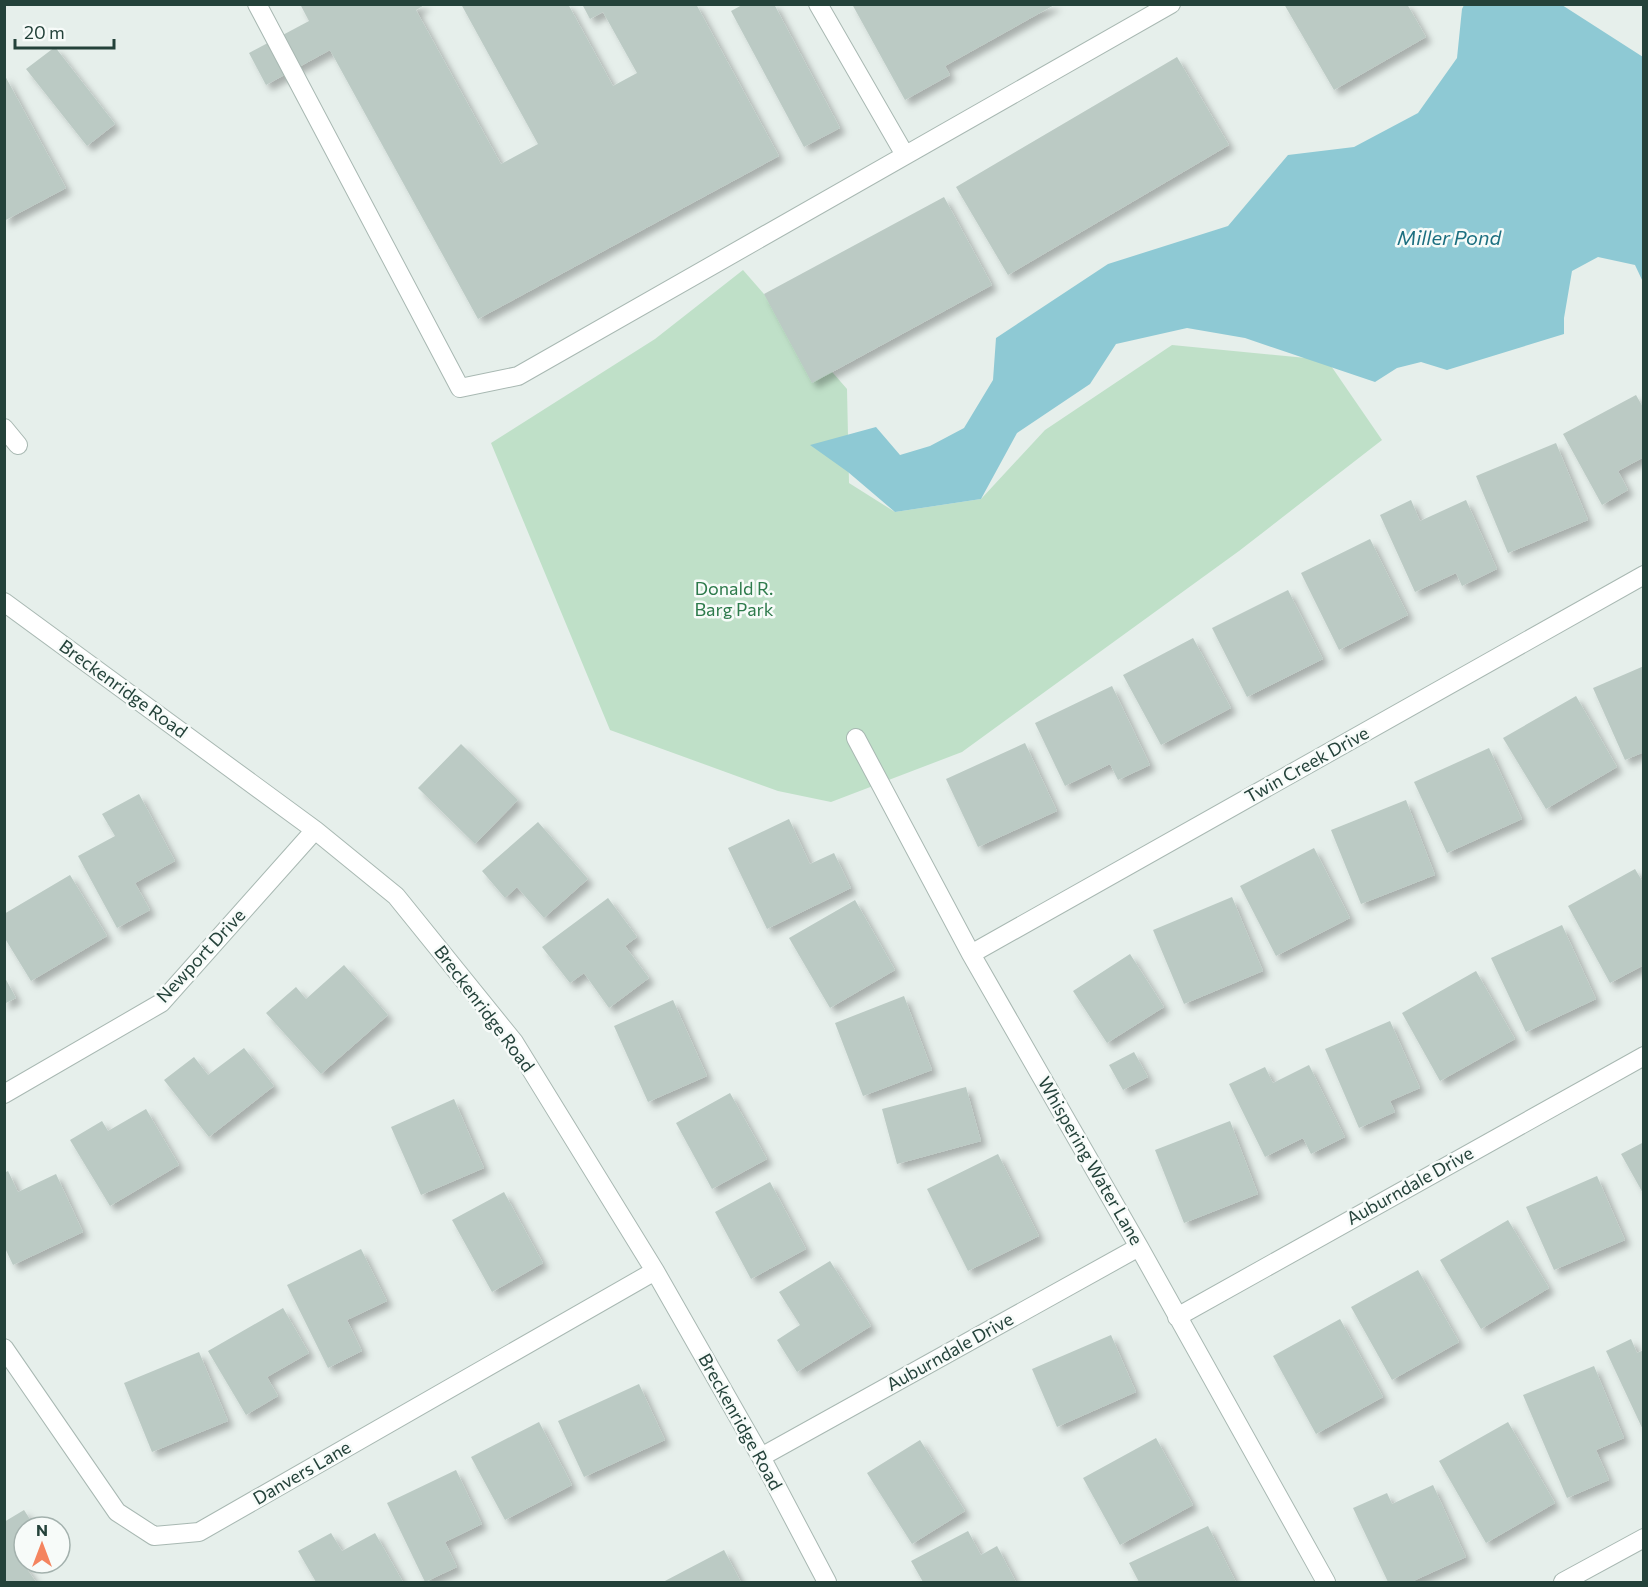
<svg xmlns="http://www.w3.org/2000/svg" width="1648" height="1587" viewBox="0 0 1648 1587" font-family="Commissioner,sans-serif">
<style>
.green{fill:#bfe0c8}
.water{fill:#8ec9d4}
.building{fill:#bbcac4;filter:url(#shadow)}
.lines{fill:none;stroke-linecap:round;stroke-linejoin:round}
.lane-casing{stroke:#a8b8b2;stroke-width:20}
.street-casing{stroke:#a8b8b2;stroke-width:20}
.lane{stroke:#fff;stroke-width:18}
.street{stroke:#fff;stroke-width:18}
.labels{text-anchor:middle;stroke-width:5;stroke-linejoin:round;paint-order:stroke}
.park-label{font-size:18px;fill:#2d7a4b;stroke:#f7fbf9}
.street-label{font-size:18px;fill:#24423a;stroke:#f7fbf9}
.water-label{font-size:20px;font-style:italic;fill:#1c6f80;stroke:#f7fbf9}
</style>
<defs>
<filter id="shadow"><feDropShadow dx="5.5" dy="5.5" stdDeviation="3" flood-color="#0004"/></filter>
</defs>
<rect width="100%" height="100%" fill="#e6efeb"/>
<!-- green -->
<path class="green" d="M743 270 847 389 849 483 895 512 981 499 1045 430 1172 345 1327 360 1382 440 1239 551 962 752 831 802 778 791 610 730 491 443 655 339Z"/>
<!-- water -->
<path class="water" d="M1464 5H1562L1643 57V282L1635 265 1598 257 1572 271 1564 318V334L1447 370 1421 362 1397 368 1375 382 1245 338 1187 328 1116 344 1090 384 1017 433 981 499 895 512 848 472 810 445 876 427 900 455 930 446 964 428 993 380 996 338 1108 264 1228 226 1288 155 1354 147 1418 113 1457 58 1462 9Z"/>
<!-- building -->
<path class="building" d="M300 4H426L416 10 501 164 538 144 461 4H568L613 86 637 73 603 12 590 19 582 4H696L779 156 478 319 330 50 266 85 249 53 309 21Z
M744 4H774L840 128 804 147 731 11Z
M852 4H1056L945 66 950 75 905 100Z
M1284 4H1407L1426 37 1334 90Z
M55 47 115 124 87 146 26 69Z
M1177 57 1229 145 1008 275 956 187Z
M4 74 66 188 4 221Z
M944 197 992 285 812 383 764 294Z
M1636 395 1644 409V457L1618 471 1628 490 1602 505 1563 434Z
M1556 443 1588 520 1508 553 1476 476Z
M1411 500 1420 521 1466 500 1497 569 1462 586 1456 573 1415 592 1380 515Z
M1370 539 1408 615 1339 650 1301 573Z
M1288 590 1323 659 1247 697 1212 628Z
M1193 638 1231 708 1161 745 1123 675Z
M1644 666V752L1625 760 1593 688Z
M1112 686 1150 765 1118 780 1110 764 1065 786 1035 723Z
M1576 696 1617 767 1546 809 1503 738Z
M1025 743 1057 811 978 847 946 779Z
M461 744 518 800 475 844 418 788Z
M1489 748 1522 819 1447 853 1414 782Z
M139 794 175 861 135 883 150 910 117 928 78 856 115 836 102 814Z
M1406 800 1435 875 1361 904 1331 830Z
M789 819 810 864 834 853 851 888 767 929 728 848Z
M538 822 588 879 544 918 517 887 505 898 482 871Z
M1314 848 1350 918 1276 956 1240 886Z
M1635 869 1644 884V965L1610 983 1568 906Z
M70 875 107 936 31 981 4 937V914Z
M1232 897 1263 971 1184 1004 1153 930Z
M608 898 637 937 625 946 649 978 609 1008 584 973 570 983 542 947Z
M855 900 895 970 830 1008 789 938Z
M1562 925 1596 999 1526 1032 1491 958Z
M1130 954 1164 1007 1107 1043 1073 991Z
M344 965 388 1015 321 1074 266 1013 296 987 306 999Z
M1476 971 1515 1039 1440 1081 1402 1013Z
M4 976 16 998 4 1004Z
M904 996 932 1070 863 1096 835 1023Z
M673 1000 707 1076 648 1102 614 1026Z
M1390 1021 1420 1088 1390 1101 1395 1112 1359 1128 1325 1049Z
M244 1048 274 1086 209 1137 164 1080 194 1057 208 1075Z
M1134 1052 1148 1077 1123 1090 1109 1065Z
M1309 1065 1345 1137 1311 1154 1303 1138 1265 1157 1229 1084 1265 1067 1273 1083Z
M966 1087 981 1141 897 1164 882 1109Z
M730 1093 767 1159 712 1189 676 1123Z
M454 1099 484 1168 421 1195 391 1127Z
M146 1109 179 1165 110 1206 70 1140 102 1121 108 1131Z
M1230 1121 1258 1194 1184 1223 1155 1150Z
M1644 1142V1195L1621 1154Z
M998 1154 1039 1236 968 1271 927 1189Z
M8 1171 18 1192 56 1174 83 1232 13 1265 4 1246V1173Z
M1597 1176 1625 1240 1554 1270 1526 1207Z
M770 1182 806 1249 751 1279 715 1212Z
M504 1192 543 1263 492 1292 452 1220Z
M1508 1220 1549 1288 1481 1329 1440 1260Z
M361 1249 387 1301 347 1320 362 1351 328 1368 287 1285Z
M830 1261 871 1326 797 1372 777 1340 800 1325 779 1292Z
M1418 1270 1459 1342 1392 1380 1351 1307Z
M283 1308 309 1353 267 1377 278 1396 246 1415 208 1351Z
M1340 1319 1383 1397 1316 1434 1273 1356Z
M1111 1335 1136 1392 1057 1427 1032 1369Z
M1631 1339 1637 1353 1644 1350V1432L1606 1351Z
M199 1352 228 1421 152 1452 124 1383Z
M1594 1366 1624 1438 1596 1450 1609 1480 1567 1498 1523 1395Z
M639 1384 665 1440 584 1477 558 1421Z
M539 1422 572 1485 505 1520 471 1457Z
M1508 1422 1555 1503 1486 1543 1439 1461Z
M1156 1438 1193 1505 1120 1545 1083 1478Z
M920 1440 965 1511 912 1544 867 1473Z
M456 1470 482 1524 445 1542 457 1567 425 1582 387 1503Z
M1433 1485 1466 1557 1411 1582H1388L1353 1508 1387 1493 1392 1504Z
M24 1510 35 1527H24V1552L18 1556 36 1582H4V1522Z
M1208 1526 1236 1582H1173L1172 1580 1166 1582H1139L1129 1563Z
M968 1531 981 1555 997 1546 1016 1582H923L911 1561Z
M331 1533 342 1551 375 1533 403 1582H316L298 1551Z
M724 1550 741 1582H663Z"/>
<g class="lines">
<defs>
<path id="lane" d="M257 4 460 388 518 376 1171 4
M818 4 905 155
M4 428 18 445"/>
<path id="street" d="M4 602 315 830 396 896 514 1042 655 1271 761 1457 827 1582
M856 738 971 954 1139 1247 1326 1582
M971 954 1644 575
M4 1094 161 1003 315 830
M1177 1317 1644 1056
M4 1348 117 1512 154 1536 199 1532 655 1271
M761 1457 1139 1247
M1563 1582 1644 1538"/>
</defs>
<!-- lane casing -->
<use href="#lane" class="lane-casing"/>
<!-- street casing -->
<use href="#street" class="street-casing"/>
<!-- lane -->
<use href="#lane" class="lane"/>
<!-- street -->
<use href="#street" class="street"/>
</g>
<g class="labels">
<!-- park labels -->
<g class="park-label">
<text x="734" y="595">Donald R.<tspan x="734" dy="21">Barg Park</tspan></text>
</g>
<!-- street labels -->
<g class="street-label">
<text transform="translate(123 689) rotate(36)" y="6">Breckenridge Road</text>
<text transform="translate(1307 765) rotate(-29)" y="6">Twin Creek Drive</text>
<text transform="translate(201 956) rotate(-47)" y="6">Newport Drive</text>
<text transform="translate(484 1009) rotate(53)" y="6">Breckenridge Road</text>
<text transform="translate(1090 1161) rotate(60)" y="6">Whispering Water Lane</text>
<text transform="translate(1410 1186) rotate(-29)" y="6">Auburndale Drive</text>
<text transform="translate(950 1352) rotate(-29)" y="6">Auburndale Drive</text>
<text transform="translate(740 1422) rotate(61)" y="6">Breckenridge Road</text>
<text transform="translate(302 1473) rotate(-30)" y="6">Danvers Lane</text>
</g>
<!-- water labels -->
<g class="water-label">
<text x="1449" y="245">Miller Pond</text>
</g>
</g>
<!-- border -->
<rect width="1648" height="1587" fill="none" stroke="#24423a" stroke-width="12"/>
<!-- north arrow -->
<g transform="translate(42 1545)"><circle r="28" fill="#f7fbf9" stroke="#a3b1ad" stroke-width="1.5"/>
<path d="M0-4.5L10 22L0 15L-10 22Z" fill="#f4845f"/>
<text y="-9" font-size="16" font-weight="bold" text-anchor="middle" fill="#24423a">N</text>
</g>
<!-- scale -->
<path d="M15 39v9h99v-9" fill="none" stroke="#24423a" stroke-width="3"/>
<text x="24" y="39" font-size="18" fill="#24423a" stroke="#f7fbf9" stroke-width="4.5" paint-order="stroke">20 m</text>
</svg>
